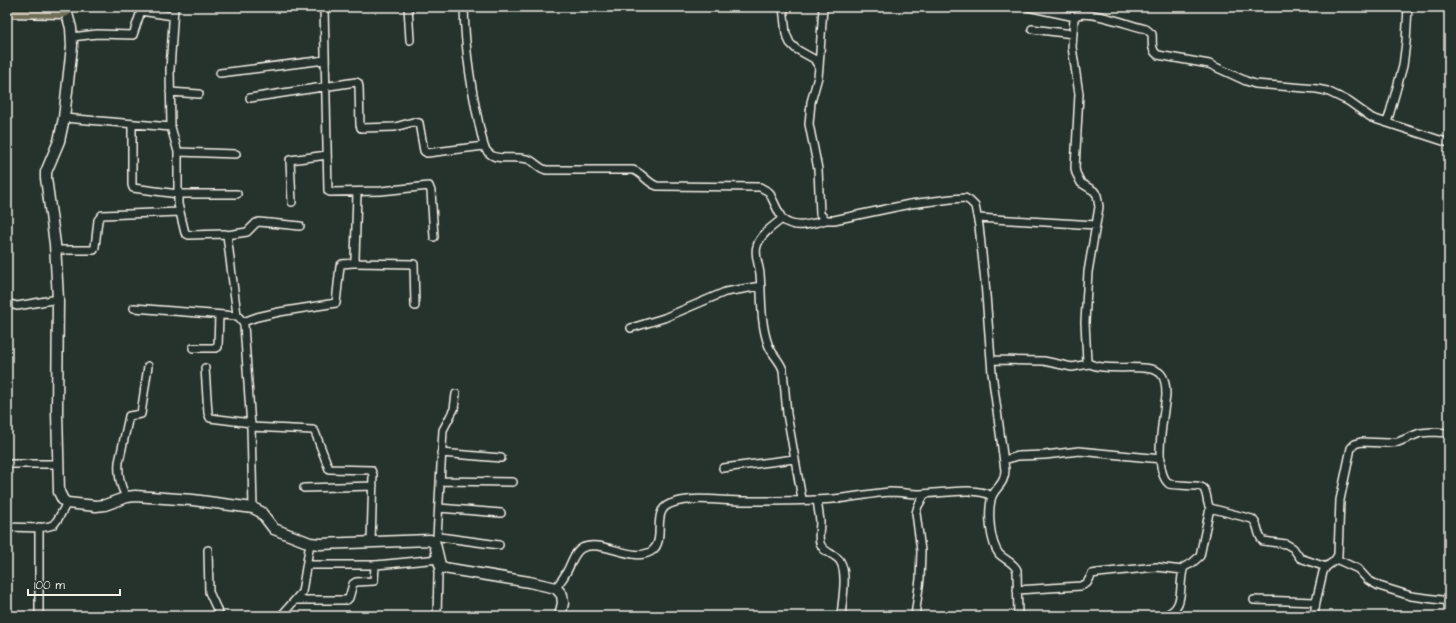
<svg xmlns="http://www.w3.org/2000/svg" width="1456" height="623" viewBox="0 0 1456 623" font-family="'Architects Daughter',sans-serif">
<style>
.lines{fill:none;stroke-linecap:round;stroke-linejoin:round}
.street-casing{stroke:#f4f1e8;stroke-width:10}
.secondary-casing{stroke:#f4f1e8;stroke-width:13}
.primary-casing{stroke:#f4f1e8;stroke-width:15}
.street{stroke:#26332d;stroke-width:7}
.secondary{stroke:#26332d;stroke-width:10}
.primary{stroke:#716e59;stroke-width:12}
</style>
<rect width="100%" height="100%" fill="#26332d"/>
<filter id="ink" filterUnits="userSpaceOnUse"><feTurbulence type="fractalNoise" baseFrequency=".025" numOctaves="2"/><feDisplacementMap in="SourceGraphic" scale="8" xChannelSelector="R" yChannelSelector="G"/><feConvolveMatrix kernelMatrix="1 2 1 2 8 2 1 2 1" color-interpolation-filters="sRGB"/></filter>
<g filter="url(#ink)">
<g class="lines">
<defs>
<path id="street" d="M324 7 328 191 330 192 381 191 429 186 431 191 434 237
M408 7 410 40
M464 7C465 54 473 101 484 146 492 166 514 153 530 160 536 163 539 168 546 170H633C643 173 647 183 657 186L760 187 769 192 782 219C795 230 811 224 826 220
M783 7 786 34 790 43 796 49 814 59 819 67 818 77 811 102 809 124 818 169 820 214 826 220H834L910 204 951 199 965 198 970 201 975 206 979 226 985 282 992 373 1005 470C1005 486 993 488 991 500 988 514 990 542 999 554 1005 560 1013 562 1017 570L1018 616
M1028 7 1075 17
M1032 29 1073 34
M72 37 97 34 133 35 141 11 173 16
M819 67 823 7
M220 73 325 60
M170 92 199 94
M250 98 356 82 358 83 359 87 360 125 361 128 395 127 413 122 419 123 424 151 427 153 484 146
M64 118 171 127 178 152V204L185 233 189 235 225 234 227 235 237 315 243 322 244 325 251 427 253 508
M1387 123 1403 66 1406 42 1408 7
M132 124V185L133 188 178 194H237
M171 127 170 70 174 7
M178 152 236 154
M292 202 290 160 327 155
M978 218 1096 225
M782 219C773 226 760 235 757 246 754 255 759 264 760 274 762 296 760 322 768 344 771 354 780 360 783 370L787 414 802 499
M227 235 247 232 256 223 259 222 300 226
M55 250H94L95 247 98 220 102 215 180 212
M354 263 414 264 415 306
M7 303 17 306 58 299
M134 308 237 316
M243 322 257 317 279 312 336 303 340 266 342 264 353 263 355 259 357 192
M631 328 664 318 725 292 761 286
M193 348H216L218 347 219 315
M991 360 1044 361 1072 367 1089 364
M205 368 208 413 210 418 251 423
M251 427 313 430 315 432 329 469 371 470 373 475 371 542
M441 453 501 458
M1004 460 1018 456 1045 455 1079 451 1161 459
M7 464H58
M723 468 794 459
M440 481 513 482
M304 488 373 486
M127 497C120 488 118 473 119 462L129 416 141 414 148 366
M817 500C818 507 819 514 820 521 820 528 818 536 820 543 823 553 834 553 840 561 848 573 842 602 841 616
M439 508 501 513
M7 527C17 527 47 530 54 524 59 519 63 509 67 503
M437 537 443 430 454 409 456 394
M435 540 437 537H440L499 545
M208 550 209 592 220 616
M1336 559 1358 569 1368 580 1379 586 1411 596 1449 601
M307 565H375
M1326 567 1300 558 1293 548 1286 544 1263 541C1256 534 1260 525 1252 519L1210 508C1206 502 1208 495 1204 489 1201 484 1177 486 1169 484 1152 470 1164 416 1166 395 1166 389 1166 379 1161 374 1150 361 1102 374 1087 362L1085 322 1088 272 1099 207 1097 195 1094 191 1081 183 1076 173 1075 168 1079 94 1072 47 1074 19 1077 15C1093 11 1129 25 1146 29L1152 34C1153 41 1150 50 1158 55L1209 64 1246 81 1255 84 1317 89 1327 91 1348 101 1372 118 1449 143
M556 588C559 583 563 579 566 573 571 565 573 553 582 548 602 538 635 565 653 550 666 539 651 511 670 504 691 495 725 502 748 501 776 501 805 501 833 499 852 498 871 493 890 492 900 492 910 494 920 494 941 494 974 486 992 496
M1017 590 1081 586 1087 583 1092 574 1098 573 1156 567 1183 570
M296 600H347L349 598 353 584 356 582 374 581 375 566 376 565 439 559
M1254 600 1316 602
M39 615V527
M281 616 302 592 310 543
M437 616 438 574 441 566
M915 616 920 579 921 551 916 513 918 506 925 494
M1163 616C1188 608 1177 585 1184 567L1192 563 1200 556 1210 508
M1314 616 1316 602 1323 572 1326 567 1334 561 1338 555 1340 500 1351 448 1355 444 1361 442 1387 443 1398 442 1420 433 1432 432 1449 433"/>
<path id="secondary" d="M66 10 71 28 72 46 64 118 59 141 46 172V178L55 244 58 299 57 411 59 492 63 500 67 503 96 506 105 505 127 497 135 496 193 500 253 508 261 512 274 529 310 543 320 544 430 540 435 544 440 565 444 568 529 582 556 588 562 595 563 603 560 616"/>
<path id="primary" d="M7 11 60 12 66 10 67 7"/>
</defs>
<!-- street casing -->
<use href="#street" class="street-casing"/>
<!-- secondary casing -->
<use href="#secondary" class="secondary-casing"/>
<!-- primary casing -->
<use href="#primary" class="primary-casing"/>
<!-- street -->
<use href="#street" class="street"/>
<!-- secondary -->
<use href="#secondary" class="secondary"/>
<!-- primary -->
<use href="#primary" class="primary"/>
</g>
</g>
<!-- margin -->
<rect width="1456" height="623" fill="none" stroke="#26332d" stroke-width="24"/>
<rect x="12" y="12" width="1432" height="599" fill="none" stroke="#f4f1e8" stroke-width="1.5" filter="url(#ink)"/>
<!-- scale -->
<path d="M28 589v6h92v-6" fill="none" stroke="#f4f1e8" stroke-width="2"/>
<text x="34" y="589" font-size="12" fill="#f4f1e8" stroke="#26332d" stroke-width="3" paint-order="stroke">100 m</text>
</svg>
